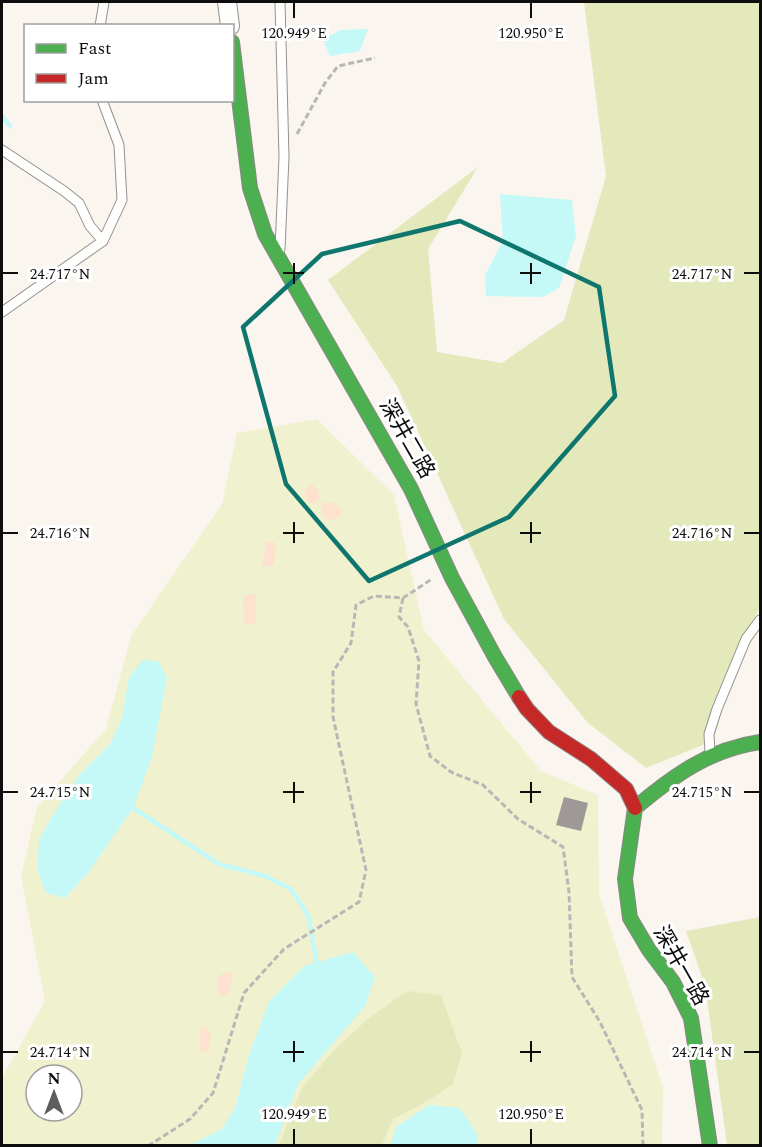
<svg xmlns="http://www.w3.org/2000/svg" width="762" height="1147" viewBox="0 0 762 1147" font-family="Spectral,'Noto Sans TC',serif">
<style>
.green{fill:#f0f1ce;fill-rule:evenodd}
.forest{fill:#e4e9bb}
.sand{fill:#fde2cf}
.water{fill:#c4f9f8}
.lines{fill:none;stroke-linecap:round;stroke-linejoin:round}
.stream{stroke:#c4f9f8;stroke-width:4.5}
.building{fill:#9e9996}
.lane-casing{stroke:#94918f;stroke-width:11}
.street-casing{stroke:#94918f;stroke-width:20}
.fast-casing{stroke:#8b8886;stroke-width:16}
.jam-casing{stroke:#8b8886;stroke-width:16}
.path{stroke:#b8b7b6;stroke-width:3;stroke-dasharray:6 3;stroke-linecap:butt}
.lane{stroke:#fefefd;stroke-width:9}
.street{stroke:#fefefd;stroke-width:18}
.fast{stroke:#4caf50;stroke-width:14}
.jam{stroke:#c62828;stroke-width:14}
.marked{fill:none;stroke:#0f766e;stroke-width:4.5;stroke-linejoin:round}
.ticks{fill:none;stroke:#0d0d0d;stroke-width:2}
.labels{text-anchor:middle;stroke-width:6;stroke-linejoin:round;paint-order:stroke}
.street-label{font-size:22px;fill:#0d0d0d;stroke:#fff}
.ticks-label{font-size:15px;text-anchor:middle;fill:#0d0d0d;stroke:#fff;stroke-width:6;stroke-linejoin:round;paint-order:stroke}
</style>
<rect width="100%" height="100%" fill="#fbf5f0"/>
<!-- green -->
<path class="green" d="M317 419 394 495 424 630 541 771 598 795 599 894 663 1088 662 1145 2 1146V1078L45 1001 21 876 37 807 106 729 131 636 222 504 237 433ZM36 1075H72V1111H36Z"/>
<!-- forest -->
<path class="forest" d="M584 2H760V607L731 665 705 744 646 768 587 722 504 619 397 386 328 280 478 167 428 249 437 352 502 363 564 320 606 176Z
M760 917V1145H727L705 985 686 931Z
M407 991 441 995 462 1053 453 1084 429 1100 393 1119 382 1145H279L302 1088 335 1049 368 1019Z"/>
<!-- sand -->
<path class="sand" d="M312 484 318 491 319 499 314 504 307 501 304 495 306 487Z
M332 502 340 507 341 515 334 520 325 518 320 510 323 503Z
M272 541 276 544 274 565 267 567 262 564 266 542Z
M255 594 258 600 255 603 256 624H244L243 596Z
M227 971 233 975 228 996 218 995V977Z
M201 1027H207L211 1034 209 1052H201L199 1040Z"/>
<!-- water -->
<path class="water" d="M368 29 360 51 330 56 323 40 340 30Z
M500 194 572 200 576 236 559 288 543 297 486 296 485 275 503 241Z
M143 660 158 661 167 677 152 757 133 808 88 873 65 898 46 893 37 869 39 840 51 818 80 774 110 744 122 718 129 677Z
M353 952 375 977 365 1006 298 1084 275 1145H190L222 1129 235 1108 249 1055 269 1002 304 966Z
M429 1105 460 1108 478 1135V1145H391L396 1127Z"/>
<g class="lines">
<!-- stream -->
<path class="stream" d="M2 116 10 126
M133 808 219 864 265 876 291 889 308 915 317 963"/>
</g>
<!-- building -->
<path class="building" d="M564 797 588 803 581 831 556 825Z"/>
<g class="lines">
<defs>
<path id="lane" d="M100 26 104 2
M2 150 64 191 79 203 90 226 103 241
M280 249 284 157 280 2
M2 312 103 241 122 200 119 145 102 100
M710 753 709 734 717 709 746 639 760 620"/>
<path id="street" d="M227 2 230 26"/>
<path id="fast" d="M232 42 250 188 265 234 411 489 452 578 495 657 519 697
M635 808 625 879 630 918 649 950 673 982 691 1018 710 1146
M635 808C673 776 710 749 760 742"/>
<path id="jam" d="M519 697 527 709 549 732 591 759 626 789 635 808"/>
</defs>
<!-- lane casing -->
<use href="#lane" class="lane-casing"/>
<!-- street casing -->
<use href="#street" class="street-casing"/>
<!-- fast casing -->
<use href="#fast" class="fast-casing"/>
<!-- jam casing -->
<use href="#jam" class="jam-casing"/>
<!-- path -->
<path class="path" d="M297 134 325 83 338 66 375 58
M403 598 399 617 408 627 419 661 416 704 430 756 451 772 483 785 518 819 563 847 569 892 572 977 600 1022 642 1110 643 1146
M148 1146 190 1119 213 1093 244 993 284 949 359 902 366 870 333 717V672L351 643 356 605 374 596 403 598 432 579"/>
<!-- lane -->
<use href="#lane" class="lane"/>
<!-- street -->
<use href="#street" class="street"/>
<!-- fast -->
<use href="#fast" class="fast"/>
<!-- jam -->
<use href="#jam" class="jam"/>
</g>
<!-- marked area -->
<path class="marked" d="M460 221 599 287 615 396 509 517 369 581 286 484 243 327 322 254Z"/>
<!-- ticks -->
<path class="ticks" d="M294 3V18M531 3V18M294 263V284M531 263V284M3 273H18M283 273H304M520 273H541M744 273H759M294 522V543M531 522V543M3 533H18M283 533H304M520 533H541M744 533H759M294 782V803M531 782V803M3 792H18M283 792H304M520 792H541M744 792H759M294 1041V1062M531 1041V1062M3 1052H18M283 1052H304M520 1052H541M744 1052H759M294 1129V1144M531 1129V1144"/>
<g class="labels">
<!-- street labels -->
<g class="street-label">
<text transform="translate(408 438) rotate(60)" y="8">深井二路</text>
<text transform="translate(682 965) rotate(60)" y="8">深井一路</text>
</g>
</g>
<g class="ticks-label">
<text x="294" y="38">120.949°E</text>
<text x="531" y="38">120.950°E</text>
<text x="60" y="279">24.717°N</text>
<text x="702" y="279">24.717°N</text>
<text x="60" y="538">24.716°N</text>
<text x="702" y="538">24.716°N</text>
<text x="60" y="797">24.715°N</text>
<text x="702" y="797">24.715°N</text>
<text x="60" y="1057">24.714°N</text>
<text x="702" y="1057">24.714°N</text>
<text x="294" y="1119">120.949°E</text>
<text x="531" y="1119">120.950°E</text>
</g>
<!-- border -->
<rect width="762" height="1147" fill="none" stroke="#0d0d0d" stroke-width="6"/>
<!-- legend -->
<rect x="24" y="24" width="210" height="78" fill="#ffffff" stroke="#9e9e9e" stroke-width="1.5"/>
<rect x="36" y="44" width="30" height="9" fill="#4caf50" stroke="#9e9e9e" stroke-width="1.5"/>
<text x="78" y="54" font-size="18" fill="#0d0d0d">Fast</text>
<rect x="36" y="74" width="30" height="9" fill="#c62828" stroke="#9e9e9e" stroke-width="1.5"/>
<text x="78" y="84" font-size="18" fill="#0d0d0d">Jam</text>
<!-- north arrow -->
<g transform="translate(54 1093)"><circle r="28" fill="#ffffff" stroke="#9e9e9e" stroke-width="1.5"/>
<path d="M0-4.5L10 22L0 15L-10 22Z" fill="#605e5c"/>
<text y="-9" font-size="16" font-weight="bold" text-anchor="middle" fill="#0d0d0d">N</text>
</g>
</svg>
